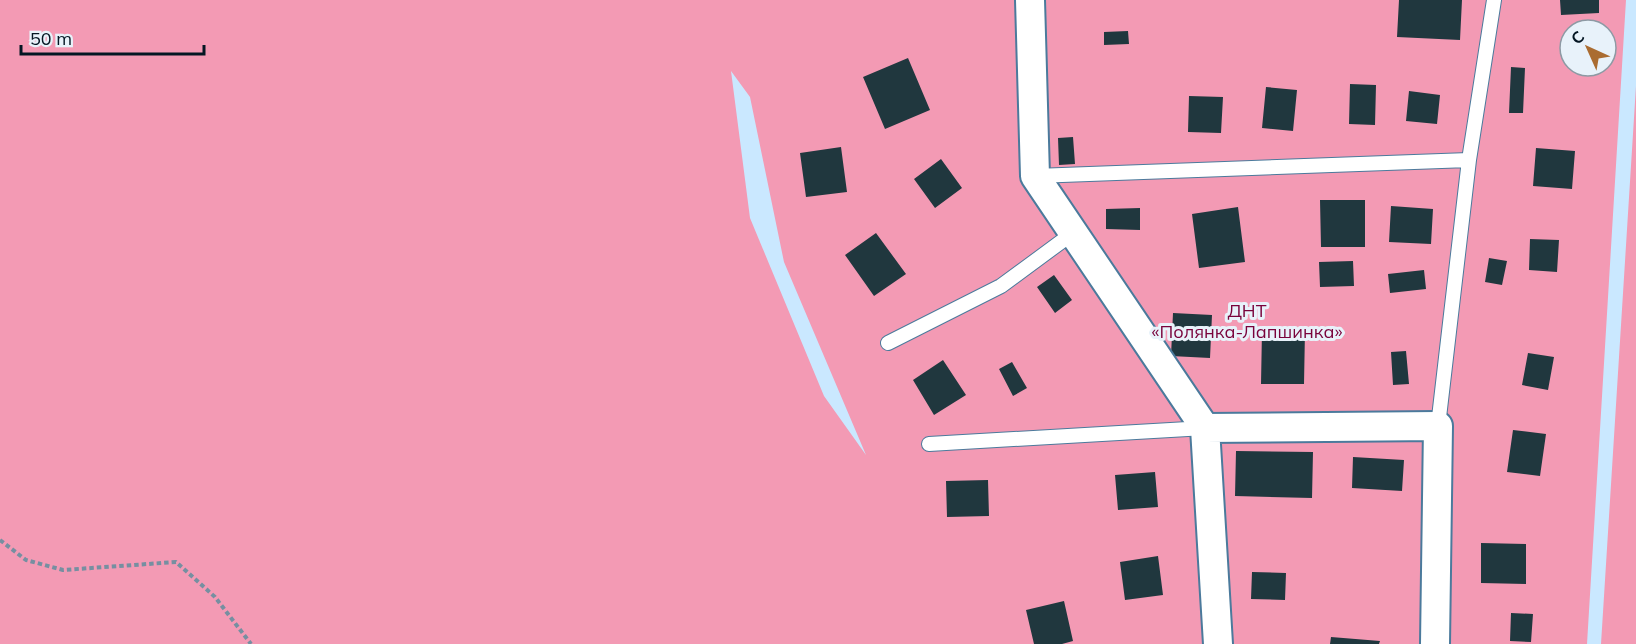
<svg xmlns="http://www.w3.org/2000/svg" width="1636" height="644" viewBox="0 0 1636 644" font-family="Mulish,sans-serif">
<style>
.green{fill:#f39ab4;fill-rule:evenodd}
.building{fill:#20373e}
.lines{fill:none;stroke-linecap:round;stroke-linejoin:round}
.service-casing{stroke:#4b7a9c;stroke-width:16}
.minor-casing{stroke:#4b7a9c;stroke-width:32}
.path{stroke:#768fa1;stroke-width:4;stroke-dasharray:4.5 3;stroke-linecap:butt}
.service{stroke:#fff;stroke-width:14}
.minor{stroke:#fff;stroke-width:28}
.labels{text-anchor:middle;stroke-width:6;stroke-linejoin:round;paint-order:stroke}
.park-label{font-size:18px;fill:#79023b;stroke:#e8f2fa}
</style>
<rect width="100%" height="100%" fill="#cae8ff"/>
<!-- green -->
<path class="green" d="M0 0H1626L1587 644H0ZM1570 30H1606V66H1570ZM731 71 750 97 784 262 866 455 824 396 750 218Z
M1636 86V644H1601Z"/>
<!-- building -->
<path class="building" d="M1399 0H1462L1460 40 1397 37Z
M1560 0H1599V13L1561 15Z
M1128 31 1129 44 1104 45V32Z
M908 58 930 110 885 129 863 77Z
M1511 67 1525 68 1523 113H1509Z
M1350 84 1376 85 1375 125 1349 124Z
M1266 87 1297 90 1293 131 1262 128Z
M1409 91 1440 95 1437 124 1406 121Z
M1189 96 1223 97 1221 133 1188 132Z
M1073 137 1075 164 1059 165 1058 138Z
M841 147 847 192 806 197 800 153Z
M1536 148 1575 151 1572 189 1533 186Z
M941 159 962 188 935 208 914 179Z
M1320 200H1365V247H1321Z
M1391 206 1433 209 1431 244 1389 242Z
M1238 207 1245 262 1199 268 1192 214Z
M1140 208V230L1106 229V209Z
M876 233 906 274 874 296 845 255Z
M1530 239 1559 240 1557 272 1529 270Z
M1489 258 1507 261 1502 285 1485 282Z
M1353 261 1354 286 1320 287 1319 262Z
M1424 270 1426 289 1390 293 1388 274Z
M1054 275 1072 300 1055 313 1037 287Z
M1173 313 1212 315 1210 358 1171 356Z
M1262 330H1305L1304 384H1261Z
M1406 351 1409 384 1393 385 1391 352Z
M1528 353 1554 357 1548 390 1522 385Z
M943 360 966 395 934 415 913 380Z
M1012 362 1027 388 1013 396 999 369Z
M1513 430 1546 434 1540 476 1507 472Z
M1236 451 1313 452 1312 498 1235 496Z
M1353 457 1404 460 1402 491 1352 488Z
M1155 472 1158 507 1118 510 1115 475Z
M988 480 989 516 947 517 946 481Z
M1481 543 1526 544V584L1481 583Z
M1158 556 1163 595 1125 600 1120 562Z
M1252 572 1286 573 1285 600 1251 599Z
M1064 601 1073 641 1062 644H1034L1026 610Z
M1511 613 1533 614 1531 642 1510 641Z
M1331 637 1380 641 1379 644H1330Z"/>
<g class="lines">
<defs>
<path id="service" d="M1035 176 1469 160
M888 343 1001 286 1073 233
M1438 426 1469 160 1494 0
M929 444 1205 428"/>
<path id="minor" d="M1030 0 1035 176 1205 428 1218 644
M1205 428 1438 426 1435 644"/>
</defs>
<!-- service casing -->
<use href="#service" class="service-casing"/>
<!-- minor casing -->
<use href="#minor" class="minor-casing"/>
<!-- path -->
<path class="path" d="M0 540 26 560 63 570 176 562 215 597 251 644"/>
<!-- service -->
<use href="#service" class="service"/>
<!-- minor -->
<use href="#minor" class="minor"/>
</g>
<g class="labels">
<!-- park labels -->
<g class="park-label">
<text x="1247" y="317">ДНТ<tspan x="1247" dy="21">«Полянка-Лапшинка»</tspan></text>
</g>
</g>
<!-- north arrow -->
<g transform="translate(1588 48) rotate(315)"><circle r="28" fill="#e8f2fa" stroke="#8d9aa4" stroke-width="1.5"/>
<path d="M0-4.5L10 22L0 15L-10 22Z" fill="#aa6c31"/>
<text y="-9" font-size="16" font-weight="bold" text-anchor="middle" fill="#041623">С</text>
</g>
<!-- scale -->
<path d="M21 45v9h183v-9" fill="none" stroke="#041623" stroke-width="3"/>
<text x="30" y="45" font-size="18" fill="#041623" stroke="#e8f2fa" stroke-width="4.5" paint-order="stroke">50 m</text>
</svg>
